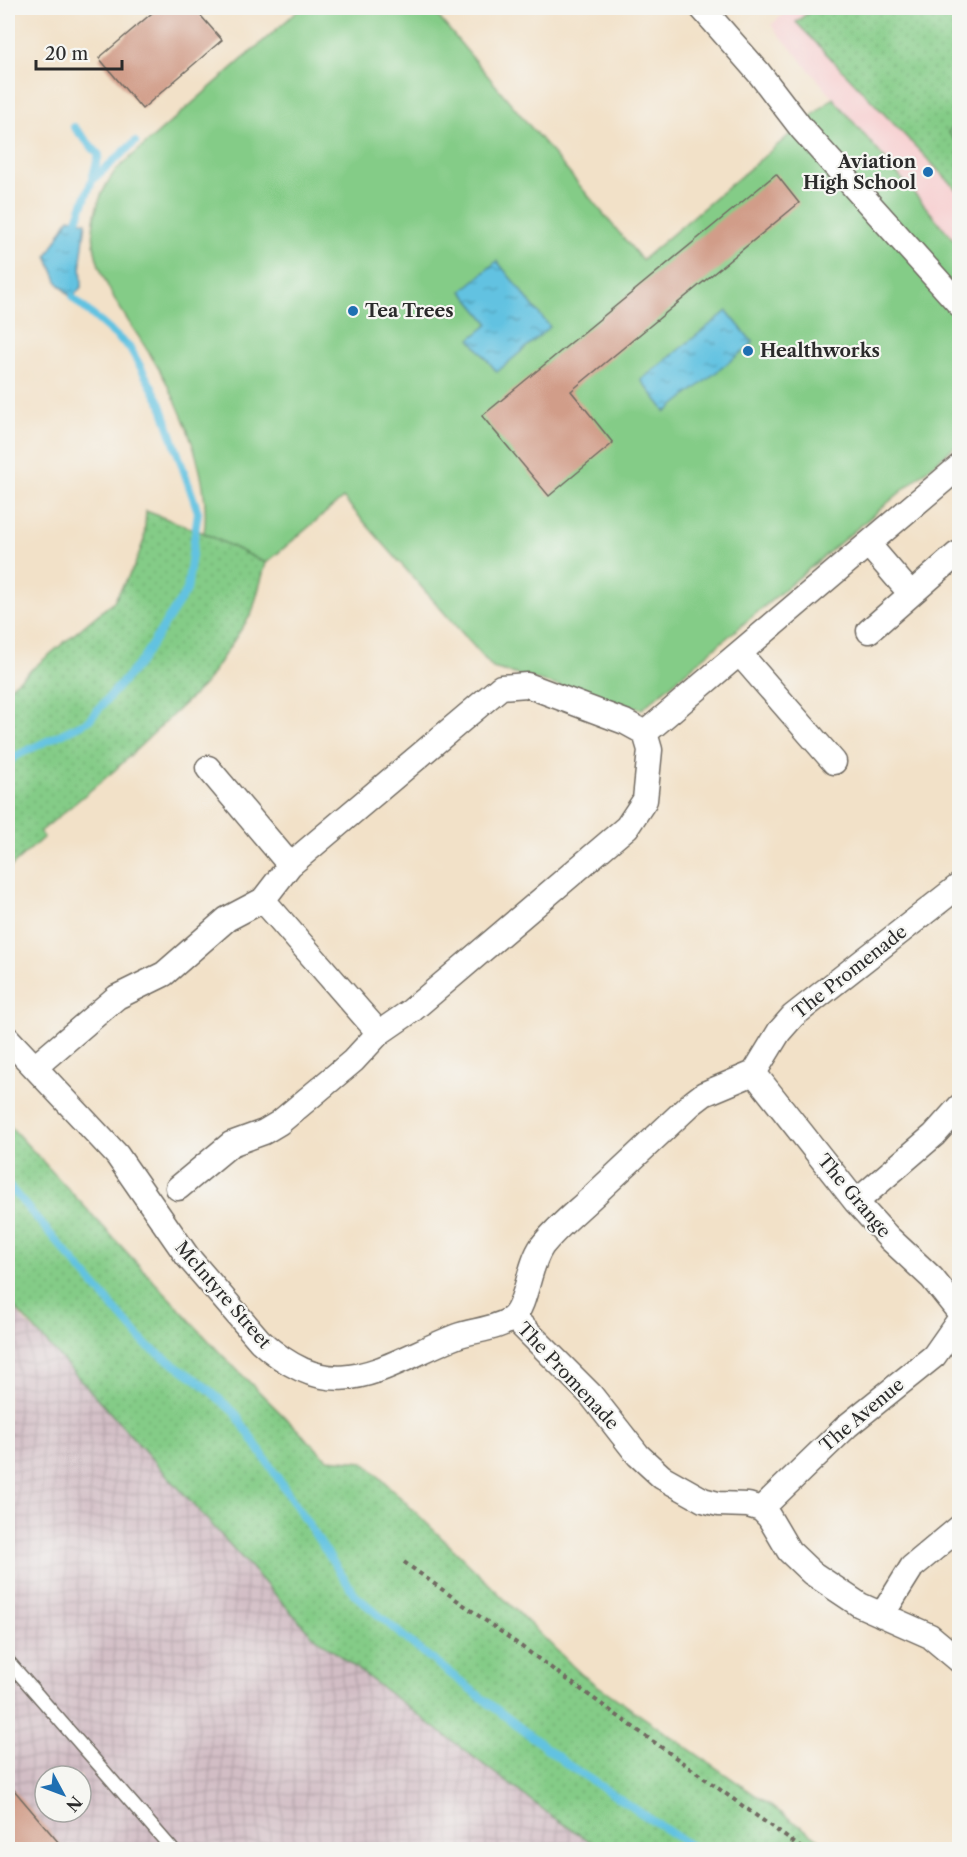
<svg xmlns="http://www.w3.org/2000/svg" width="967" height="1857" viewBox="0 0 967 1857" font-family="'Libre Caslon Text',serif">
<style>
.built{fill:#f7cfd0}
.industrial{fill:url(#industrial-grid);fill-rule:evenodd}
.grass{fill:url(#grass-dots);stroke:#587c59;stroke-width:1.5}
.pitch{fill:#84cc87;stroke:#587c59;stroke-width:1.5}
.water{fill:url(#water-ripples);stroke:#467686;stroke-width:1.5}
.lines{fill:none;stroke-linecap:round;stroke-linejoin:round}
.stream{stroke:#62c2e1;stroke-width:8}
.building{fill:#d19d89}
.service-casing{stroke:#716b62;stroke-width:15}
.minor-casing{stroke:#716b62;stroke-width:27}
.path{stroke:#716b62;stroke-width:4;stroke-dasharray:4.5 4.5;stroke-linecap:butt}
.service{stroke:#fff;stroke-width:12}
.minor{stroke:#fff;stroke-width:24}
.poi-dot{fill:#1f6fb2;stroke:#f6f6f2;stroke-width:2}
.labels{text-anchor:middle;stroke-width:4.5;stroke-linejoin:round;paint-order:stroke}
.poi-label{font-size:18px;font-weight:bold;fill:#2b2b2b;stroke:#f6f6f2;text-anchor:start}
.street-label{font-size:18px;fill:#2b2b2b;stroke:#f6f6f2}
</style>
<defs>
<pattern id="industrial-grid" width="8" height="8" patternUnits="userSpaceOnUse" patternTransform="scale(1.5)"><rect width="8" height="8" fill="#d2bdc5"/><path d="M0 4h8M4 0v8" fill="none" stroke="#b4a3a9"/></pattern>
<pattern id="grass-dots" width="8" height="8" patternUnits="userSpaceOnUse" patternTransform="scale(1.5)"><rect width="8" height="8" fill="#84cc87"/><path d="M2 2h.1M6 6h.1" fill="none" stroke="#72af75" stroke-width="1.8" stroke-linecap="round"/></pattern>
<pattern id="water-ripples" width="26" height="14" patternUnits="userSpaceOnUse" patternTransform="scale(1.5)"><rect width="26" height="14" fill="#62c2e1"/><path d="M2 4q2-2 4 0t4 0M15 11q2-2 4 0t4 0" fill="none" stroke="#519eb7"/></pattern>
</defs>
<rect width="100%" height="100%" fill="#f6f6f2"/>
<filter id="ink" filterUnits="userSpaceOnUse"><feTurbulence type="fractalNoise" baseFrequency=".0167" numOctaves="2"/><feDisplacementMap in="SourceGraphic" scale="12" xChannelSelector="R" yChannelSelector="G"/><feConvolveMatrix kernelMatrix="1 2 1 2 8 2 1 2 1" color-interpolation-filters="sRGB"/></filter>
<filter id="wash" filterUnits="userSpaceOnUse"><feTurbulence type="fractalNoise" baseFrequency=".008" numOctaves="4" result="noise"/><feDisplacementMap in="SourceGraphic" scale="24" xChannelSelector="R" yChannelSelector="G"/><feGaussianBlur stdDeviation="1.35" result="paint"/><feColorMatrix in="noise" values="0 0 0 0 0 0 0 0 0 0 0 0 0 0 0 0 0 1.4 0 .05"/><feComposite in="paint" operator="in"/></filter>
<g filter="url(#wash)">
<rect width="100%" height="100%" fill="#f2e1c8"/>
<!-- built -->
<path class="built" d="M791 8H959V246L771 25Z"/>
<!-- industrial -->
<path class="industrial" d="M8 1300 26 1323 557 1820 602 1849H8ZM45 1776H81V1812H45Z"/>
<!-- grass -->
<path class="grass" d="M814 8H959V192L796 22Z
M146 511 204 533 266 563 252 613 205 684 115 770 40 832 44 837 8 869V689L114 601 134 567 144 540Z
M8 1124 222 1355 327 1459 364 1462 581 1674 833 1849H602L557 1820 311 1634 8 1300Z"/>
<!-- pitch -->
<path class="pitch" d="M301 8H431L642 260 833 98 959 246V443L642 709 493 668 343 498 266 563 204 533C211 486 189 426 167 384 131 312 55 252 116 170Z
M959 121V145L948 132Z"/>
<!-- water -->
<path class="water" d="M69 218 86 222 81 260 82 286 72 298 58 283 47 256Z
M497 261 550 327 497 372 470 339 489 324 462 291Z
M727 311 753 343 666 412 641 380Z"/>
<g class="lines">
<!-- stream -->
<path class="stream" d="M74 127 99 155 92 179
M77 220 92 180 135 142
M8 764 14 757 88 721 141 661 187 590 198 512 160 402 130 348 73 298
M8 1185 146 1345 200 1382 235 1413 355 1595 416 1647 567 1764 697 1850"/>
</g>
<g id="blocks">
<!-- building -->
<path class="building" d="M158 8H194L222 40 142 109 99 58Z
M776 174 799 203 571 391 613 443 549 496 482 416Z
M8 1783 65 1850H8Z"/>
</g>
</g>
<g filter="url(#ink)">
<use href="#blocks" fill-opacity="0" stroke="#716b62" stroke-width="1.5"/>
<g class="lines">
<defs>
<path id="service" d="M8 1661 173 1850"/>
<path id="minor" d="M702 8 759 73 802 129 960 305
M868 544 911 594
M869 631 957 554
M740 654 834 762
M208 768 290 865
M263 900 379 1033
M8 1039 117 1155 187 1256 260 1341C336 1410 380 1366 457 1336 473 1330 500 1329 513 1317 527 1304 528 1266 542 1246 556 1228 575 1213 591 1198 624 1167 658 1135 691 1104L704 1094 754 1073 779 1032 793 1016 960 885
M35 1067 117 997 164 974 227 919 263 900 290 865 501 687 527 685 625 722 645 733
M754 1073 856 1202 889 1238 932 1278 960 1313
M178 1188 231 1144 264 1132 279 1123 353 1061 379 1033 411 1011 627 827 645 800 650 750 645 733 960 466
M856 1202 934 1135 960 1106
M513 1317 591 1395 638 1455 662 1477 703 1500 718 1504 748 1505 761 1509 769 1517 789 1551 812 1573 860 1605 930 1636 960 1661
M761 1509 847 1426 934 1356 960 1319
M882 1615 912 1567 960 1527"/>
</defs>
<!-- service casing -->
<use href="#service" class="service-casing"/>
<!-- minor casing -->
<use href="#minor" class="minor-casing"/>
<!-- path -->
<path class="path" d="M404 1562 804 1850"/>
<!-- service -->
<use href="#service" class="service"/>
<!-- minor -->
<use href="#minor" class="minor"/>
</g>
</g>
<!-- markers -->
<g class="poi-dot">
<circle cx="928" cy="172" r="6"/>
<circle cx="353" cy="311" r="6"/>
<circle cx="748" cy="351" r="6"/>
</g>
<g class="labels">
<!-- poi labels -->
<g class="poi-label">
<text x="916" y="168" text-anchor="end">Aviation<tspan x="916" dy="21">High School</tspan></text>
<text x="365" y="317">Tea Trees</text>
<text x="760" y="357">Healthworks</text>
</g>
<!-- street labels -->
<g class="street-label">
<text transform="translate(850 972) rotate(-38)" y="6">The Promenade</text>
<text transform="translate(854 1196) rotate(50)" y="6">The Grange</text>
<text transform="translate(223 1295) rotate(49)" y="6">McIntyre Street</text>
<text transform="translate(568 1376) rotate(47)" y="6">The Promenade</text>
<text transform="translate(862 1415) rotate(-40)" y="6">The Avenue</text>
</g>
</g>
<!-- margin -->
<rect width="967" height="1857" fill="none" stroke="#f6f6f2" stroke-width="30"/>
<!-- north arrow -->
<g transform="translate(63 1794) rotate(131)"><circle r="28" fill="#f6f6f2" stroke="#a5a5a2" stroke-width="1.5"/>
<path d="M0-4.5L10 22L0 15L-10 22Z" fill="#1f6fb2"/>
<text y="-9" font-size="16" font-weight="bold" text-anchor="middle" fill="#2b2b2b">N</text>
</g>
<!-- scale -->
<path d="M36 60v9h86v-9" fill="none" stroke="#2b2b2b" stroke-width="3"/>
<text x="45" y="60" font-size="18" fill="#2b2b2b" stroke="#f6f6f2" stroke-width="4.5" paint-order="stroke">20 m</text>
</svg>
